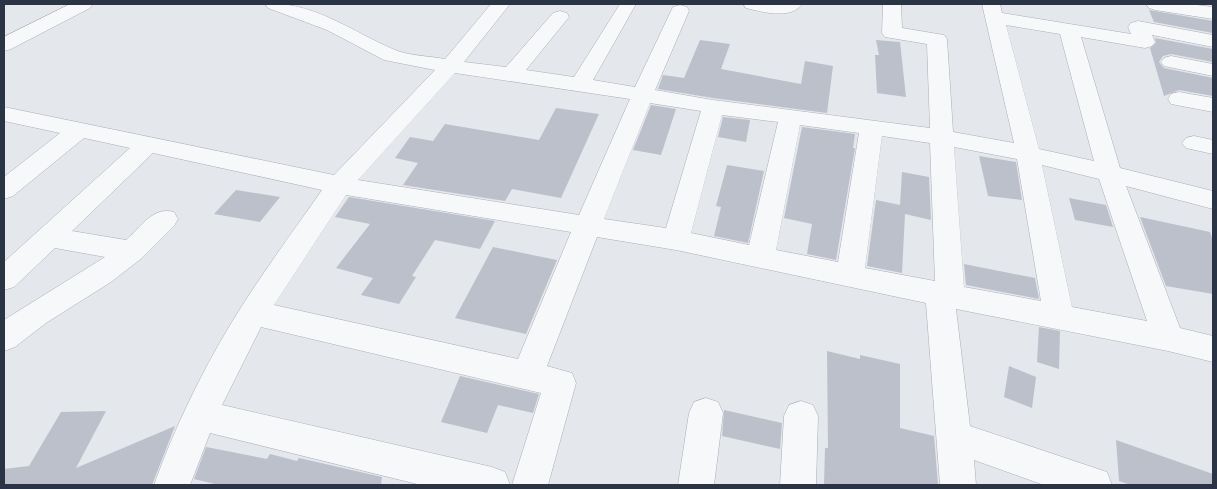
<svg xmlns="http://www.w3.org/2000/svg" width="1217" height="489" viewBox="0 0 1217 489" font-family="'IBM Plex Sans',sans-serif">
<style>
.building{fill:#bbc0ca}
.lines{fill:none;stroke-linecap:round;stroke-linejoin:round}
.minor-casing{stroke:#a9aeb7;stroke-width:1}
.minor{fill:#f7f8fa;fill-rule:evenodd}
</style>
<rect width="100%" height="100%" fill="#e4e7ec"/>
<!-- building -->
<path class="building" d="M1149 10 1213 21V33L1154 22Z
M1155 38 1213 49V62L1171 54 1163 56 1159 62 1164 68 1213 78V96L1179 90 1164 96 1150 48 1156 43Z
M700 40 730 44 721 69 801 84 805 61 833 66 827 113 713 98 658 89 663 75 684 78Z
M876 40 900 42 906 97 877 93 875 55H879Z
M651 105 676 109 661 155 633 150Z
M556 108 599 114 561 198 512 189 505 201 403 185 418 163 395 158 410 137 433 141 445 124 539 140Z
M723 117 750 120 746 142 718 137Z
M802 127 855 134 853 148H855L836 260 807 254 812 224 784 218Z
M979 156 1016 162 1022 200 988 196Z
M727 165 764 171 748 243 714 236 721 207 716 206Z
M902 172 929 177 931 220 905 214 902 273 867 266 876 200 900 205Z
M236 190 280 197 260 222 214 214Z
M349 197 495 221 480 249 435 240 412 276 416 277 399 304 361 295 373 278 336 268 370 224 335 217Z
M1069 198 1106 205 1113 227 1075 220Z
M1140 217 1210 232 1213 241V294L1166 286Z
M493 247 557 260 526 334 455 318Z
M964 264 1035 278 1039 299 966 285Z
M1039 327 1060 331 1059 369 1037 362Z
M827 351 860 359V355L900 364V428L934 436 938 485H824L825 448H828Z
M1009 366 1036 377 1032 408 1004 397Z
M460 376 539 394 533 413 498 405 487 433 441 422Z
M724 410 782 423 780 449 722 436Z
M106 411 76 468 175 426 152 485H4V469L29 466 61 412Z
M1116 440 1213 474V485H1131L1119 481Z
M206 447 267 459 270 454 297 461 299 458 382 477 381 485H219L194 479Z"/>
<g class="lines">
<defs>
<path id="minor" d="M70 4H93L90 8 11 49 4 51V37Z
M265 4C314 1 352 32 395 50 410 56 429 56 445 59L491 4H510L464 62 506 67 553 13 560 11 567 13 569 17 526 70 574 77 620 4H636L593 80 635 87 671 11 673 7 680 5 687 7 689 11 655 90 713 100 930 128 927 44 885 37 882 33 883 4H901L902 28 944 35 947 39 953 132 1014 143 982 4H1000L1002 13 1131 34 1128 27 1131 23 1138 21 1213 35V47L1152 35 1155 42 1152 46 1145 48 1081 37 1120 168 1213 191V209L1126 186 1180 328 1213 336V362L1168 351 956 309 970 426 1107 472 1112 485H1044L974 460 976 485H940L926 303 676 250 597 237 547 366 572 373 576 383 548 485H512L541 393 261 327 222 405 492 467 505 472 510 485H421L210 433 190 485H154C174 429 201 373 232 322 260 276 292 233 322 190L153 153 72 231 126 240C141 227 153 206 174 212L178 219 174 226 142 258 111 282 46 323 15 347 4 351V320L105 257 55 248 14 287 4 290V262L130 148 84 138 13 196 4 199V177L60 133 4 121V107L334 175 435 70 384 60 327 30 268 8ZM1006 25 1060 34 1094 161 1039 149ZM455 73 630 99 579 215 358 180ZM650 103 701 111 666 228 604 219ZM722 115 778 122 749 245 691 233ZM800 125 859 133 838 262 776 250ZM882 136 930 143 935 281 865 268ZM954 147 1017 159 1041 301 964 287ZM1042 165 1099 179 1147 321 1072 307ZM346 195 571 232 518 359 274 305Z
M743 4H802C791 20 762 12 746 8Z
M1146 4H1189L1213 7V19L1155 10 1149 8Z
M1171 56 1213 64V76L1164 66 1161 62 1164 58Z
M1179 92 1213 98V112L1171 104 1168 99 1171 94Z
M1194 136 1213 140V154L1186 148 1182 143 1186 138Z
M706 398 718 402 723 413 714 485H678L689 413 694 402Z
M801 401 813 405 818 416 816 485H780L784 416 789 405Z"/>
</defs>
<!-- minor casing -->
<use href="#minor" class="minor-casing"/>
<!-- minor -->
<use href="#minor" class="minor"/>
</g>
<!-- border -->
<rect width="1217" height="489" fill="none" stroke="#2b3445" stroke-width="10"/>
</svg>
